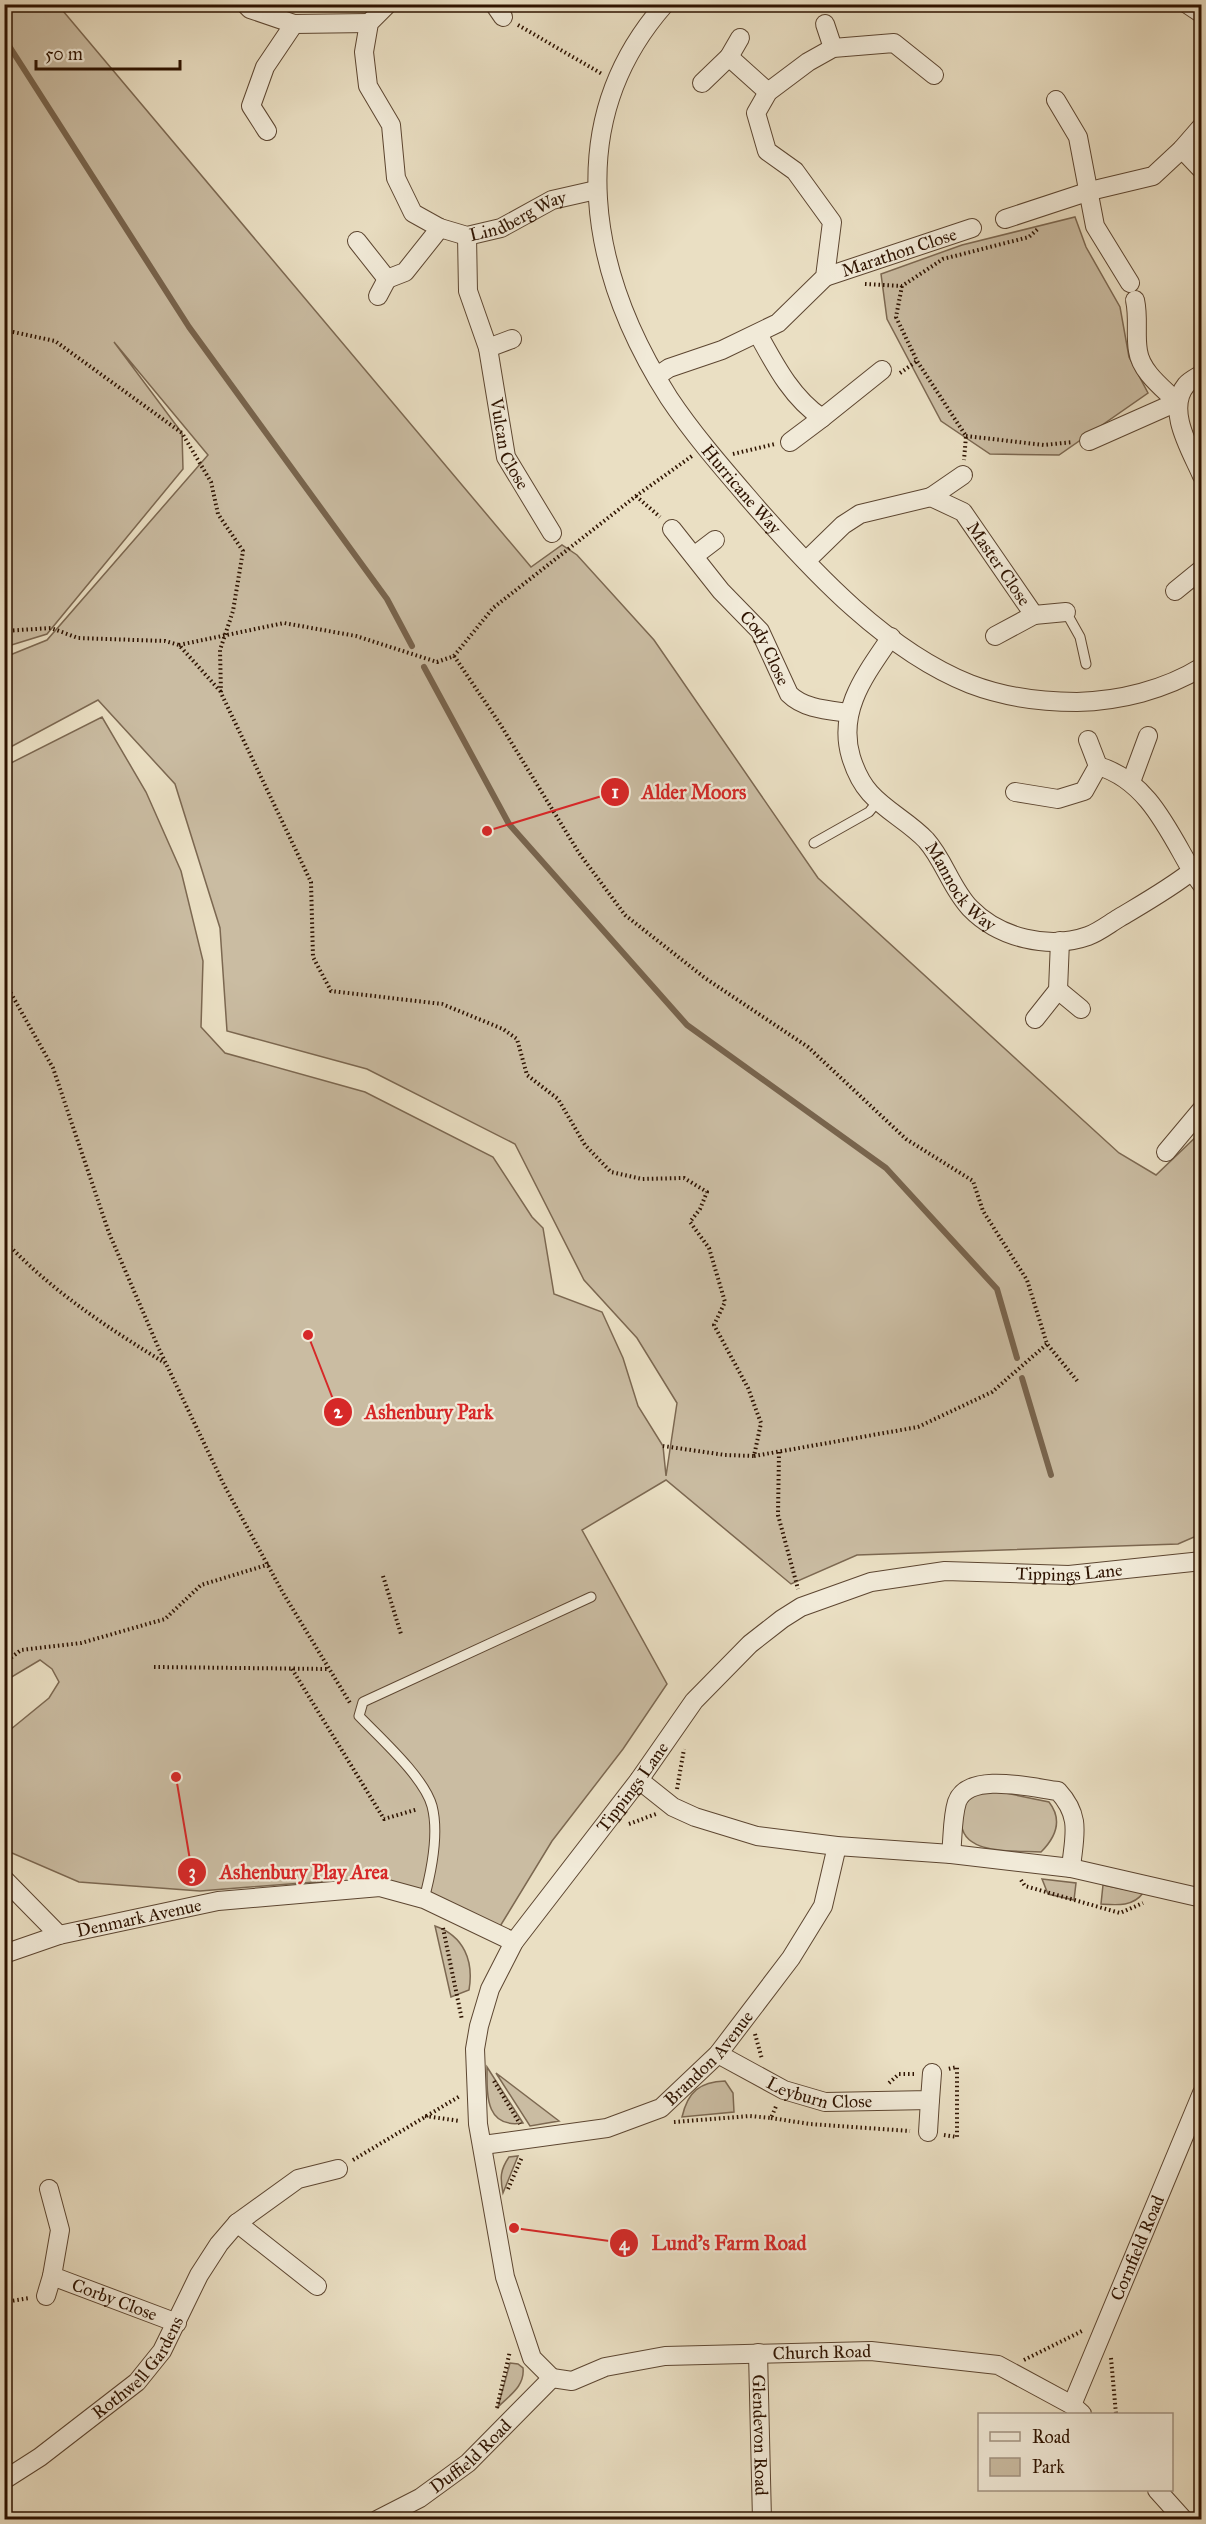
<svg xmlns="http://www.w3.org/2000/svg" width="1206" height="2524" viewBox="0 0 1206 2524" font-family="'IM FELL Great Primer',serif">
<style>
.green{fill:#cabca2;stroke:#7c6851;stroke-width:1.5}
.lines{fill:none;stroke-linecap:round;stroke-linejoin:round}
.stream{stroke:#78644d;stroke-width:6}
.lane-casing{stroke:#5d4631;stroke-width:11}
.street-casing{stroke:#5d4631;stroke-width:20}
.path{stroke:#2e1300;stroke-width:4;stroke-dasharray:1.5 3;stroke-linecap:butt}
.lane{stroke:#f1ead8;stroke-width:9}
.street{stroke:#f1ead8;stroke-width:18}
.labels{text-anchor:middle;stroke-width:4.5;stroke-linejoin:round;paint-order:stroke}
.street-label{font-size:18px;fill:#2e1300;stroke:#f1ead8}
.leader{fill:none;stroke:#d62828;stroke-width:2}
.callout-dot{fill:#d62828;stroke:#f1ead8;stroke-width:2}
.mark-label{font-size:18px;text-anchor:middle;font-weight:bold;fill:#fff}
.callout-label{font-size:20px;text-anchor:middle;font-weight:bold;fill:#d62828;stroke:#f1ead8;stroke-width:4.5;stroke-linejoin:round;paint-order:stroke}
</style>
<rect width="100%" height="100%" fill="#eadfc3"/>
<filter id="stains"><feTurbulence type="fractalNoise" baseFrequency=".00333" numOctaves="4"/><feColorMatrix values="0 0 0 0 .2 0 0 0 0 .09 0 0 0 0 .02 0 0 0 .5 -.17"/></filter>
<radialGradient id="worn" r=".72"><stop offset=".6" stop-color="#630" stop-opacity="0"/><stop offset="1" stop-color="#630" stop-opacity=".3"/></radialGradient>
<!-- green -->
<path class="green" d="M5 5H58L531 567 562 545 577 555 654 640 818 878 1119 1153 1156 1175 1201 1132V1534L1178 1544 857 1555 791 1584 666 1480 582 1530 667 1684 623 1749 552 1841 499 1928 386 1883 315 1882 200 1891 79 1882 5 1850V1734L49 1698 59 1682 52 1669 40 1660 5 1681V766L102 717 146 792 181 871 203 961 201 1027 225 1053 365 1092 493 1157 532 1217 543 1228 554 1294 602 1312 623 1358 638 1406 663 1446 666 1476 677 1403 637 1338 584 1280 515 1144 367 1069 227 1031 220 928 175 784 98 700 5 750V657L47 640 208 455 114 342 182 433 183 469 47 634 5 647Z
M1075 217 1086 247 1120 307 1129 357 1148 393 1059 455 990 454 941 421 887 319 881 274 962 245Z
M986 1789 1049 1802C1063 1820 1056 1837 1041 1852 1014 1850 954 1857 962 1814 965 1799 973 1795 986 1789Z
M1042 1879 1076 1883 1074 1900 1048 1894Z
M1103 1885 1143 1893C1133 1907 1116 1905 1101 1904Z
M435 1926C464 1936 474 1961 469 1990L451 1997Z
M487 2067 523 2123C485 2129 487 2095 487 2067Z
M496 2073 559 2121 530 2126Z
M725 2081 733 2093 734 2112 682 2117C688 2091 700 2082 725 2081Z
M518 2156 503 2193C500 2178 500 2170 509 2157Z
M510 2363 518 2364 523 2368C525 2386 510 2395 498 2407Z"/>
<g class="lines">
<!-- stream -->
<path class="stream" d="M4 38 189 327 387 599 412 646
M424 667 509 824 687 1025 886 1168 997 1289 1017 1358
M1022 1378 1051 1475"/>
<defs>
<path id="lane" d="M1066 612 1080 637 1086 664
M814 843 869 812 878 801
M424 1899C431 1873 439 1833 432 1806 424 1777 380 1738 359 1716L363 1702 591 1597"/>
<g id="street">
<path d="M245 4 250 9 294 24 369 23"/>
<path id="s1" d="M388 4 369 23 364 52 368 86 391 125 396 178 413 213 440 228 467 236 501 228 552 200 596 190"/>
<path d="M494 4 503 17"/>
<path id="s2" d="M665 4C560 123 590 274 669 398 695 437 727 473 757 508 815 574 887 651 970 684 1004 697 1041 702 1077 702 1119 701 1165 690 1202 667"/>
<path d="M1187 4 1202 14"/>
<path d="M825 24 833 48"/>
<path d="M729 57 740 38"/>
<path d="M702 83 729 57 768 92"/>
<path d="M1056 100 1078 137 1095 226 1130 283"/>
<path d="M267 131 251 106 265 67 294 24"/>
<path d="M1182 149 1202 170"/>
<path d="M1005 219 1090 191 1153 176 1182 149 1202 126"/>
<path id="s3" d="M467 236 468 291 488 348 506 457 552 533"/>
<path d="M357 241 387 279 405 272 440 228"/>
<path id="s4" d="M825 277 972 228"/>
<path d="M378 296 387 279"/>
<path d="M758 334C775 365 792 398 822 418L790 442"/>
<path d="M488 348 512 339"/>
<path d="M1202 374C1197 377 1189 381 1186 385 1165 410 1192 452 1202 476"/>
<path d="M657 376 669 368 722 350 778 323 825 277 832 222 795 171 767 151 756 113 768 92 808 62 833 48 894 43 934 75"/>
<path d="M822 418 882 370"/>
<path d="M1089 441 1177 402C1163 388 1141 372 1138 351 1135 334 1139 318 1135 300"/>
<path d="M931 497 963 475"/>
<path id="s5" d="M672 529 721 591 760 631 789 694C804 709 828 710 849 713"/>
<path d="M694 556 715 540"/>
<path id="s6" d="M806 561 843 525 860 514 931 497 963 512 1034 615 995 636"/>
<path d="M1175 591 1202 569"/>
<path d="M1034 615 1066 612"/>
<path id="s7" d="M891 637C866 674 837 710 851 757 855 770 861 783 870 793 886 811 909 822 926 840 944 860 951 888 970 908 999 938 1049 950 1088 936 1099 932 1109 924 1119 918 1144 903 1169 889 1192 871L1202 885"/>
<path d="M1088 740 1098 766"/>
<path d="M1131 782 1148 736"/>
<path d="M1015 792 1058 799 1084 791 1098 766C1147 780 1168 830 1192 871"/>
<path d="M1058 990 1081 1009"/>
<path d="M1035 1019 1058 990 1060 941"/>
<path d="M1166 1152 1202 1109"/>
<path d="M639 1780 673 1807 695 1817 757 1836 837 1846 951 1854 1071 1868 1202 1898"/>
<path d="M951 1854C953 1838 952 1818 957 1802 968 1771 1033 1788 1058 1791 1082 1817 1074 1836 1071 1868"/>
<path d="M4 1879 59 1935"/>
<path id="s8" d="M4 1954 59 1935 218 1901 380 1887 424 1899 514 1942"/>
<path id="s9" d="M718 2054 784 2090 825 2102 930 2100 932 2073"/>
<path d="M928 2132 930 2100"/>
<path id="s10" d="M483 2145 607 2128 661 2108 718 2054 791 1958 823 1906 837 1846"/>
<path id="s11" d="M49 2189 60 2230 52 2276 177 2323"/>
<path d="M237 2223 317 2286"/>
<path d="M46 2296 52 2276"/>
<path id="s12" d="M758 2353 762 2520"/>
<path id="s13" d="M552 2378 532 2358 505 2277 478 2124 475 2049 479 2026 490 1989 514 1942 639 1780 694 1701 750 1644 782 1619 801 1607 871 1582 945 1571 1069 1575 1202 1561"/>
<path id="s14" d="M552 2378 572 2381 605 2367 665 2356 871 2351 998 2365 1072 2405 1082 2414"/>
<path id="s15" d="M1072 2405 1202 2093"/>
<path id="s16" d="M4 2480 40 2457 137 2382 162 2351 199 2275 219 2244 237 2223 298 2179 338 2169"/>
<path d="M1157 2490 1184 2520"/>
<path id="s17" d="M377 2520 420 2498 468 2463 552 2378"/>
</g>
</defs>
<!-- lane casing -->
<use href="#lane" class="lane-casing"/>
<!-- street casing -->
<use href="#street" class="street-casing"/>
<!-- path -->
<path class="path" d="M518 25 602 74
M865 284 902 286 943 259 1029 237 1039 228
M902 286 896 317 917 361 966 436 964 460
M4 330 55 341 182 433 211 482 218 514 243 551 233 611 220 650 221 693 311 882 313 957 331 991 442 1004 503 1029 517 1039 527 1075 558 1099 585 1145 611 1172 642 1179 684 1178 707 1192 700 1209 690 1222 709 1248 725 1302 714 1325 748 1388 761 1423 754 1456 725 1455 663 1446
M900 373 917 361
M966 436 1044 445 1073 442
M733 454 775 444
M636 496 660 517
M4 631 51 628 78 638 165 641 179 645 221 692
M179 645 284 623 356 636 437 662 454 656 493 608 636 496 692 456
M454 656 500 724 579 853 625 915 705 978 808 1047 906 1139 973 1181 983 1211 1027 1280 1047 1344 1079 1383
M1196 689 1202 701
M4 981 53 1068 109 1233 159 1349 224 1485 283 1593 350 1703
M4 1240C50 1290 108 1328 165 1363
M779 1452 778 1515 798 1589
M754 1456 918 1427 992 1392 1047 1344
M383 1576 401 1634
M4 1663 21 1650 81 1643 165 1619 201 1585 270 1564
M154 1667 328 1669
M292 1669 384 1819 418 1809
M677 1789 684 1749
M629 1824 656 1814
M1021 1880 1025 1886 1120 1913 1143 1903
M443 1928 462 2020
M755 2034 762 2059
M494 2081 520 2124
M889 2083 899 2074H914
M425 2116 460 2121
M771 2118 810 2124 910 2131
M674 2122 750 2116 771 2118 777 2104
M944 2135 957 2137V2067L948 2069
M353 2160 460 2096
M508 2189 522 2157
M4 2302 30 2298
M1111 2358 1116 2414
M1024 2360 1084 2330
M497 2408 510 2351"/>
<!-- lane -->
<use href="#lane" class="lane"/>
<!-- street -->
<use href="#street" class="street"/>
</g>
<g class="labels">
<!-- street labels -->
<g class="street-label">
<text dy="6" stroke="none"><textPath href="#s1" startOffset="342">Lindberg Way</textPath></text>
<text dy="6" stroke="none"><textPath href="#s4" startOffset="78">Marathon Close</textPath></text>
<text dy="6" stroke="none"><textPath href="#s3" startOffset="214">Vulcan Close</textPath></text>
<text dy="6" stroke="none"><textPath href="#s2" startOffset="542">Hurricane Way</textPath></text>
<text dy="6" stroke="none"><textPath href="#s6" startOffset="243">Master Close</textPath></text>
<text dy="6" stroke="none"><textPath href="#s5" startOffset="152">Cody Close</textPath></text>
<text dy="6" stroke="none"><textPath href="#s7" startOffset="304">Mannock Way</textPath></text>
<text dy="6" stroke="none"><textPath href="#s13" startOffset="1176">Tippings Lane</textPath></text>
<text dy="6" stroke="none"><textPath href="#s13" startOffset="654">Tippings Lane</textPath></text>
<text dy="6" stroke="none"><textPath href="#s8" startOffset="140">Denmark Avenue</textPath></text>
<text dy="6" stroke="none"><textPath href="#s10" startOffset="252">Brandon Avenue</textPath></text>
<text dy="6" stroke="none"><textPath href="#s9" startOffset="111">Leyburn Close</textPath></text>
<text dy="6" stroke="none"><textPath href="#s15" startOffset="170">Cornfield Road</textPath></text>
<text dy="6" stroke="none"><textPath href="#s11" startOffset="156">Corby Close</textPath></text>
<text dy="6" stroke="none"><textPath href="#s14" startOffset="274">Church Road</textPath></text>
<text dy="6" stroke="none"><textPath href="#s16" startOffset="177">Rothwell Gardens</textPath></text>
<text dy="6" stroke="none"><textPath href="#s12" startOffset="82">Glendevon Road</textPath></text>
<text dy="6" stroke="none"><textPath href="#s17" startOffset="114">Duffield Road</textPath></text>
</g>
</g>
<!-- callouts -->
<path class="leader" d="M487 831L615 792M308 1335L338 1412M176 1777L192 1872M514 2228L624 2243"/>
<g class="callout-dot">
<circle cx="487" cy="831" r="6"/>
<circle cx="308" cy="1335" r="6"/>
<circle cx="176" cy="1777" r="6"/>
<circle cx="514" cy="2228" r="6"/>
<circle cx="615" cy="792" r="15"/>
<circle cx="338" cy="1412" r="15"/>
<circle cx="192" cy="1872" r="15"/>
<circle cx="624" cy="2243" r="15"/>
</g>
<g class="mark-label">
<text x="615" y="798">1</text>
<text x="338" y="1418">2</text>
<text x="192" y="1878">3</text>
<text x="624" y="2250">4</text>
</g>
<g class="callout-label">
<text x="694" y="799">Alder Moors</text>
<text x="429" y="1419">Ashenbury Park</text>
<text x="304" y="1879">Ashenbury Play Area</text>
<text x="729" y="2250">Lund's Farm Road</text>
</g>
<!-- margin -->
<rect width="1206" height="2524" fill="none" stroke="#eadfc3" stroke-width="24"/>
<rect x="6" y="6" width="1194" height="2512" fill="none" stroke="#2e1300" stroke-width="3"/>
<rect x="12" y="12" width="1182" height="2500" fill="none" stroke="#2e1300" stroke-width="1.5"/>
<!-- legend -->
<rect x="978" y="2413" width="195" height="78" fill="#f1ead8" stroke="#a39482" stroke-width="1.5"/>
<rect x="990" y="2432" width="30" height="9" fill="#f1ead8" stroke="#a39482" stroke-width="1.5"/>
<text x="1032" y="2443" font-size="18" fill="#2e1300">Road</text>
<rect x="990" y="2458" width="30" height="18" fill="#cabca2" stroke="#a39482" stroke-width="1.5"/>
<text x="1032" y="2473" font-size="18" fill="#2e1300">Park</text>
<!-- scale -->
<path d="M36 60v9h144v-9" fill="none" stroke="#2e1300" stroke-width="3"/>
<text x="45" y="60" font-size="18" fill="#2e1300" stroke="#f1ead8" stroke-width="4.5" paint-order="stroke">50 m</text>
<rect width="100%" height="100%" filter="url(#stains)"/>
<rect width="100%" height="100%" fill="url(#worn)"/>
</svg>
